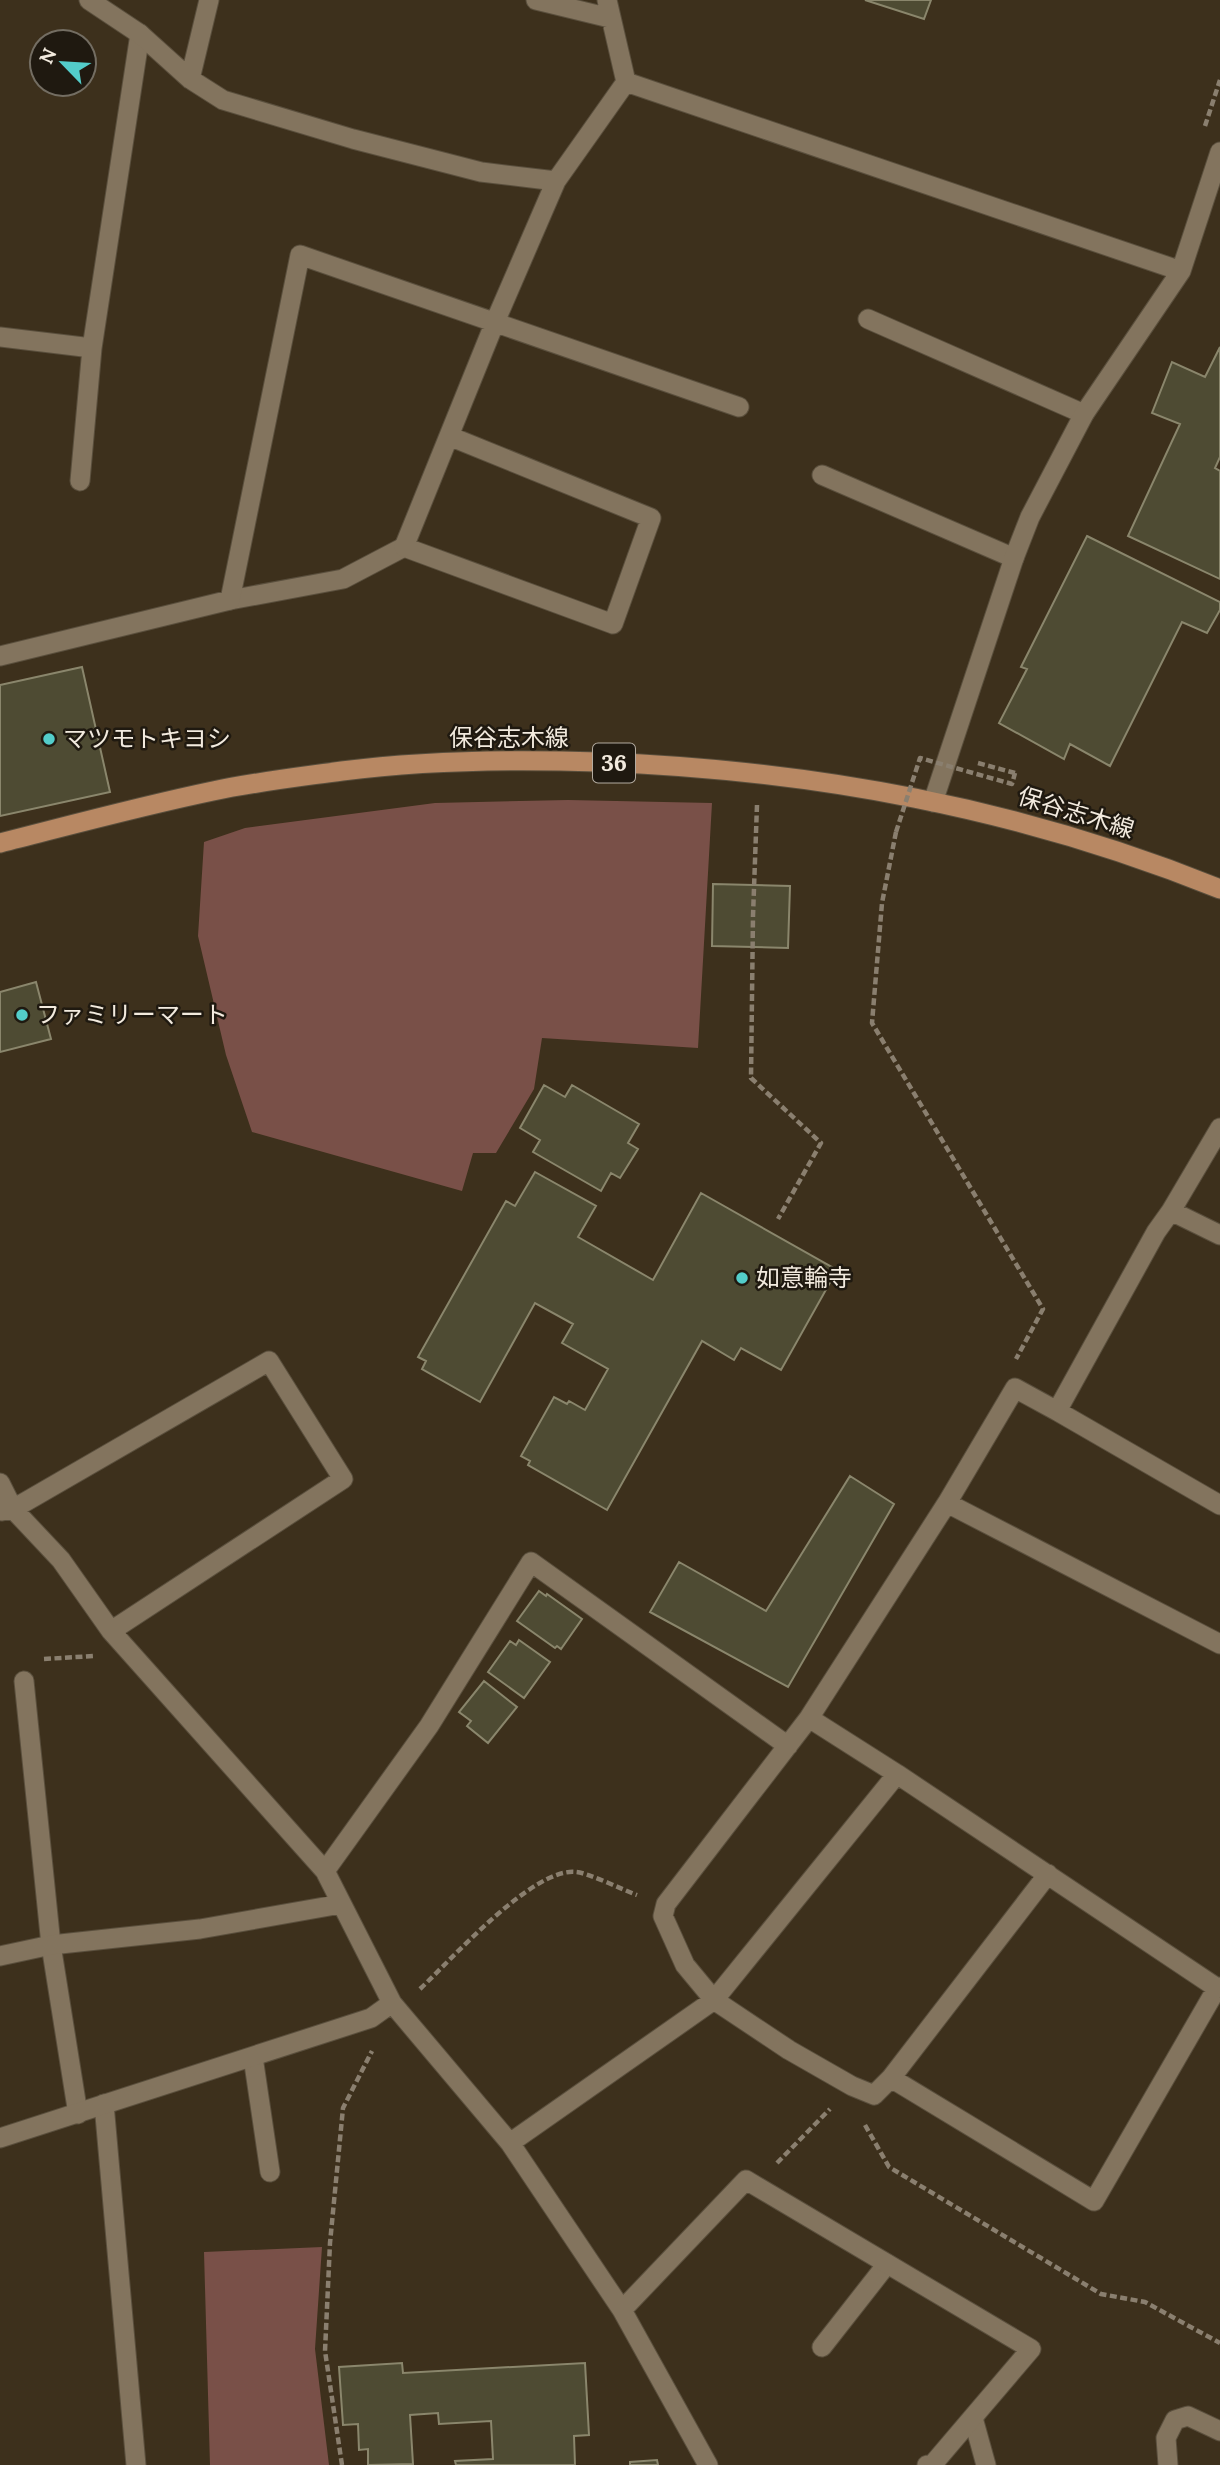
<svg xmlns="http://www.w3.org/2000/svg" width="1220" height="2465" viewBox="0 0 1220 2465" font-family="Lora,'Noto Sans JP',serif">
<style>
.green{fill:#795048}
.building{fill:#4e4b33;stroke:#8a866c;stroke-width:2}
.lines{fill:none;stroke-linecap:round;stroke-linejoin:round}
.service-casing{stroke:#5a4f3d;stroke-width:21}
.minor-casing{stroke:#5a4f3d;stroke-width:21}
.primary-casing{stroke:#5a4f3d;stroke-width:21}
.path{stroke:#8a7f6f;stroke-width:4.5;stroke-dasharray:7 3.5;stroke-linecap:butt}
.service{stroke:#83745e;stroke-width:19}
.minor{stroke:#83745e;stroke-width:19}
.primary{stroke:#b88863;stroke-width:19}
.path-bridge{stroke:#8a7f6f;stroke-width:4.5;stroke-dasharray:7 3.5;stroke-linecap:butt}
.poi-dot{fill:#53cdca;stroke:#1f1910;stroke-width:2.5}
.labels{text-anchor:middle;stroke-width:5;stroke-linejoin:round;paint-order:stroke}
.shield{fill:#1f1910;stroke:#b3aba0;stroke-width:2}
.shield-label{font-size:23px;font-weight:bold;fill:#f2eade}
.street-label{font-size:24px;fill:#f2eade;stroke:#1f1910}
.poi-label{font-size:24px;fill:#f2eade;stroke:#1f1910;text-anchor:start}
</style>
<rect width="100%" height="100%" fill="#3d301c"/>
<!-- green -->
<path class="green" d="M568 800 712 803 698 1048 542 1038 534 1089 496 1153H473L462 1191 252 1132 226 1055 198 936 204 842 245 828 435 803Z
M322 2247 315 2349 329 2465H210L204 2252Z"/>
<!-- building -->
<path class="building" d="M865 0H931L924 19Z
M1220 347V457L1215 468 1220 471V579L1128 536 1180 424 1152 413 1172 362 1205 377Z
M1087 536 1220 602V610L1207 633 1182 622 1110 766 1070 744 1064 759 999 723 1027 669 1021 667Z
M82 667 110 792 0 816V685Z
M713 884 790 886 788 948 712 946Z
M36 982 51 1039 0 1052V992Z
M544 1085 565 1097 572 1085 639 1124 628 1143 638 1149 620 1178 611 1173 601 1191 533 1152 540 1140 520 1128Z
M535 1172 596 1206 578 1237 653 1280 701 1193 837 1270 781 1370 741 1348 734 1360 702 1341 607 1510 528 1465 530 1461 521 1456 554 1397 567 1404 569 1401 585 1410 608 1369 562 1343 573 1324 535 1303 480 1402 422 1369 426 1361 418 1357 506 1201 515 1206Z
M850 1476 894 1504 788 1687 650 1612 679 1562 766 1611Z
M539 1591 546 1596 547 1594 582 1619 561 1649 557 1646 555 1648 517 1621Z
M519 1640 550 1662 524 1698 488 1672 510 1641 516 1645Z
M484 1681 517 1707 488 1743 467 1726 471 1721 459 1712Z
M402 2363 403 2373 585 2363 589 2435 574 2436 575 2465H456L455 2461 493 2459 491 2421 439 2424 438 2413 410 2415 413 2464 368 2465V2449L359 2450 358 2424 343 2425 339 2367Z
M657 2460 658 2465H630V2462Z"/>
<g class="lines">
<defs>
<path id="service" d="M868 319 1084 414
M0 337 92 348
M822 475 1014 558
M80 481 92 348 140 34
M230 600 343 579 404 547
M24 1681 51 1945 78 2114
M253 2057 270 2172
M104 2104 136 2465
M822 2347 887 2264
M973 2418 986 2465
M1168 2465 1166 2438 1175 2420 1188 2416 1220 2431"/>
<path id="minor" d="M89 0 140 34 190 79 223 100 353 139 481 172 556 181
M536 0 610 18
M190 79 209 0
M626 82 1181 271
M449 436 651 518 613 624 404 547 495 322 556 181 626 82 607 0
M0 656 230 600 300 255 739 407
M933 802 1014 558 1030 517 1084 414 1181 271 1220 152
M1171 1211 1220 1235
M1057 1411 1220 1505
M0 1483 13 1509 61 1560 111 1631 325 1871 392 2003 510 2143 622 2310 708 2465
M947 1503 1220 1644
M2 1511 13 1509 269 1361 343 1479 111 1631
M897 1774 1217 1988 1220 1987
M325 1871 429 1726 531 1562 788 1746
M1048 1874 891 2078 874 2095 852 2086 789 2050 714 2000 685 1965 663 1916 666 1904 809 1718 947 1503 1015 1388 1057 1411 1156 1232 1171 1211 1220 1128
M0 1956 51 1945 200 1929 341 1904
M891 2078 1094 2201 1217 1988
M0 2138 371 2018 392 2003
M510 2143 714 2000 897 1774 809 1718
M622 2310 746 2180 1031 2349 933 2464 927 2465"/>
<path id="primary" d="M0 843C71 825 141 806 213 791 255 782 299 777 342 771 428 760 513 759 598 762 814 770 1020 808 1220 889"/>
</defs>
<!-- service casing -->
<use href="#service" class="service-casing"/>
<!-- minor casing -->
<use href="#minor" class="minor-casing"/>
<!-- primary casing -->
<use href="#primary" class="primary-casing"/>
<!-- path -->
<path class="path" d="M1205 126 1220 80
M978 763 1015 773
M757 805 753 916 751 1078 821 1143 778 1219
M896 832 882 903 872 1023 1043 1309 1016 1359
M44 1659 94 1656
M420 1989C451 1960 533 1867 576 1872 589 1873 623 1890 637 1895
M865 2125 889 2167 1101 2294 1145 2302 1220 2343
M777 2163 830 2109
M342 2465 325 2351 330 2243 343 2108 372 2051"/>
<!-- service -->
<use href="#service" class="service"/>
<!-- minor -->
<use href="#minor" class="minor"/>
<!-- primary -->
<use href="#primary" class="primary"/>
<!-- path-bridge -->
<path class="path-bridge" d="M896 832 920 758 1012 784 1015 773"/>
</g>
<!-- markers -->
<g class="poi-dot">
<circle cx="49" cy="739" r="7"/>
<circle cx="22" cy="1015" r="7"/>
<circle cx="742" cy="1278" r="7"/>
</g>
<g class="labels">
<!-- shield labels -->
<rect class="shield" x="593" y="743.5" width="42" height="39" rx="5"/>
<g class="shield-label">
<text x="614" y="771">36</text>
</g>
<!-- street labels -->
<g class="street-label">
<text x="509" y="746">保谷志木線</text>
<text transform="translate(1076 813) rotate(17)" y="8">保谷志木線</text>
</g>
<!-- poi labels -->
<g class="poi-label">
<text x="63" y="747">マツモトキヨシ</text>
<text x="36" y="1023">ファミリーマート</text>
<text x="756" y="1286">如意輪寺</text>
</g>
</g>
<!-- north arrow -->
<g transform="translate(63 63) rotate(295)"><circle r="33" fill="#1f1910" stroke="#736d62" stroke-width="2"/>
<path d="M0-5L12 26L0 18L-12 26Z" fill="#53cdca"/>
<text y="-10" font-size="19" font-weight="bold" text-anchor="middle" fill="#f2eade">N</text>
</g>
</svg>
